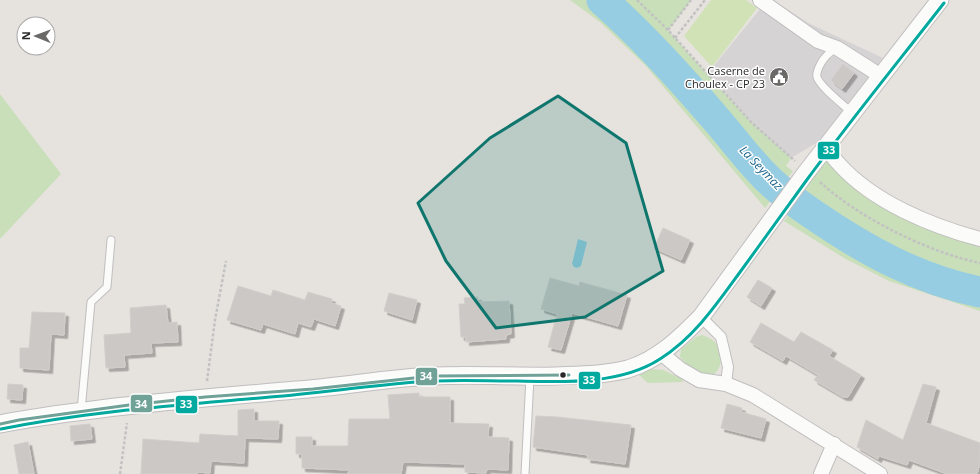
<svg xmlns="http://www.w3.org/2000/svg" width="980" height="474" viewBox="0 0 980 474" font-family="'Open Sans',sans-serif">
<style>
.industrial{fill:#d6d3d5}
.green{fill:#c8dfb9}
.pitch{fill:#d2e2b7}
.water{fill:#97cde2}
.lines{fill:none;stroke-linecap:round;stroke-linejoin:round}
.river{stroke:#97cde2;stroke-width:31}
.building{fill:#cbc8c5;stroke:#d1ceca;filter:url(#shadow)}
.service-casing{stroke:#c0bebf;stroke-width:9}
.pedestrian-casing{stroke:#c0bebf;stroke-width:12}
.minor-casing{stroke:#c0bebf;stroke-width:16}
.tertiary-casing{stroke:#c0bebf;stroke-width:19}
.path{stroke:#c3c2c2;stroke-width:2.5;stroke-dasharray:3 2;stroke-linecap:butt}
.service{stroke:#fbfbfa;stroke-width:7}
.pedestrian{stroke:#fbfbfa;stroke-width:10}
.minor{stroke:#fbfbfa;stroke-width:14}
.tertiary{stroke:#fbfbfa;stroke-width:17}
.bus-1-casing{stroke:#fff;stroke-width:6}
.bus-2-casing{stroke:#fff;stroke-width:6}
.bus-1{stroke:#71a298;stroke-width:3}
.bus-2{stroke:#02a99e;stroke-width:3}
.marked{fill:#0f766e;fill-opacity:0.2;stroke:#0f766e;stroke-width:3;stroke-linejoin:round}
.bus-dot{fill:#282828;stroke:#fff;stroke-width:1.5}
.labels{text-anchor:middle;stroke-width:3;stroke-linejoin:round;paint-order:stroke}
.poi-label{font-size:11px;fill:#282828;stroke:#fff;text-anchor:end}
.water-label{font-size:12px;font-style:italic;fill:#18628b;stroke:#fff}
.line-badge{stroke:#fff;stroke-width:1.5}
.badge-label{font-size:11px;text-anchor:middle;font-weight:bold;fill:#fff}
</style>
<defs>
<filter id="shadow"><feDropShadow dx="3.5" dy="3.5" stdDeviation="0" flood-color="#0004"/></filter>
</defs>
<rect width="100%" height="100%" fill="#e6e2de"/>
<!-- industrial -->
<path class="industrial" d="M770 0H773L808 23 883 58 818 142 791 158 751 122 708 73 760 9Z"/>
<!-- green -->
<path class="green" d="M570 0H691L668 31 751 122 791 158 786 166 793 171 765 208 646 66 600 22Z
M0 94 61 174 0 239Z
M826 147 868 190 980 239V311L889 281 844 258 784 221 814 177 808 171Z
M702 335C705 336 708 337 711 339 722 345 725 366 714 374 705 380 685 365 680 357L681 349 696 337Z
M651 369 663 370 682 379 683 382 648 383 639 375Z"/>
<!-- pitch -->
<path class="pitch" d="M711 0H746L757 8 712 67 684 36Z"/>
<!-- water -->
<path class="water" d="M578 239 587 242 581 266 577 268 574 267 572 264Z"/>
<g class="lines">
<!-- river -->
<path class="river" d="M602 0C643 36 680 77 715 118 730 135 744 154 760 171 775 188 795 202 814 215 865 250 919 280 980 292"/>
</g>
<!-- building -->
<path class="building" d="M843 64 854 73 842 89 831 80Z
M663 228 690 240 681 260 654 248Z
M550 278 579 286 580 282 627 295 618 326 572 313 561 350 548 347 557 314 541 309Z
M758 280 772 288 761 306 747 297Z
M238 286 271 296 273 290 305 300 308 292 332 299 331 303 341 306 335 326 314 319 311 327 298 323 295 334 263 324 261 330 227 320Z
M389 293 417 300 412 320 384 311Z
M478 297V302L509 301 511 334 506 335V339L466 342V337H461L459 304H465L464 298Z
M166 305 168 323 177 322 178 342 151 343 152 353 124 355 125 367 106 368 104 335 131 333 130 308Z
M32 312 65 313 64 335 51 334 49 370 20 368V348H29Z
M761 323 794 342 801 332 833 350 829 356 861 375 848 397H843L814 380 818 375 786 356 783 361 750 342Z
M8 384 23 385 22 400 7 399Z
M923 384 936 387 926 423 980 443V463L977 474H947L909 460 907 465 879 456 878 459 857 447 866 420 903 440Z
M419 393V397H450V423L489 424 488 437 509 438 508 470 487 469 486 473 465 472V464L403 462 401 474H348L349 470 302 468V454H296V437H312V446H348L349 419H390L388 395Z
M727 404 742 408 741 412 766 419 761 438 721 428Z
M254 409V421H279L278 439 245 438 244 463 211 461 210 473 197 472V474H141L143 439 199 443 200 434 238 436V410Z
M536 416 557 417 631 425 625 464 587 459 588 455 533 447Z
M90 424 92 439 71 441 70 426Z
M28 442 34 474H19L14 445Z"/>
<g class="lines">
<defs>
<path id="service" d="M837 48C829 52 824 57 820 65 818 69 816 73 817 77 820 87 844 105 852 113
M81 411 91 302 107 287 111 240
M525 474 530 377"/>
<path id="pedestrian" d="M701 317 721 337 728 367 726 384"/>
<path id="minor" d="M760 0 818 41 837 48 881 76
M826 147C830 153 834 159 839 164 873 202 931 226 980 239
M661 353 680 369 699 380 726 384 753 395 880 474
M821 474 834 444"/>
<path id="tertiary" d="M0 424C33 417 67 413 100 409 165 401 230 396 296 390 341 387 387 378 433 376 474 374 515 377 556 376 580 375 605 375 628 369 658 360 680 338 701 317L805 174 940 0"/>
</defs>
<!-- service casing -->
<use href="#service" class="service-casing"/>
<!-- pedestrian casing -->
<use href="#pedestrian" class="pedestrian-casing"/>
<!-- minor casing -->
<use href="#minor" class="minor-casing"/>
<!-- tertiary casing -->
<use href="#tertiary" class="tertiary-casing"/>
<!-- path -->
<path class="path" d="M637 0 668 30 751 122 795 161
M668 30 691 0
M675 38 705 0
M820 182C859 218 928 252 980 263
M207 381 215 320 226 261
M120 474 127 423"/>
<!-- service -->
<use href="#service" class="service"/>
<!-- pedestrian -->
<use href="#pedestrian" class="pedestrian"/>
<!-- minor -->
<use href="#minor" class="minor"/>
<!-- tertiary -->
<use href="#tertiary" class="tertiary"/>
<defs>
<path id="bus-1" d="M0 424 19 420 129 405 205 397 313 389 432 376 569 375"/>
<path id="bus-2" d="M1 429C89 411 180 405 270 397 318 393 367 386 416 382 449 379 483 381 517 381 563 382 620 385 660 359 696 336 718 302 743 268 764 239 785 210 806 181 850 121 898 62 944 3"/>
</defs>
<!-- bus-1 casing -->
<use href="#bus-1" class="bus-1-casing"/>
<!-- bus-2 casing -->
<use href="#bus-2" class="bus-2-casing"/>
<!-- bus-1 -->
<use href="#bus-1" class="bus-1"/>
<!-- bus-2 -->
<use href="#bus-2" class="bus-2"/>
</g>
<!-- marked area -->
<path class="marked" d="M558 96 626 143 663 271 585 317 496 328 446 261 418 203 490 138Z"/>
<!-- icons -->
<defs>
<symbol id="civic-disc" viewBox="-11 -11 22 22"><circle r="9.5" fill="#6a6968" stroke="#fff"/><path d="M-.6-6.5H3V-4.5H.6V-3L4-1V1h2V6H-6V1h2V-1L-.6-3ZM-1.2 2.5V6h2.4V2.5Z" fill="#fff"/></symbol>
</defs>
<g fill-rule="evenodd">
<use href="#civic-disc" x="768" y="66" width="22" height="22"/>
</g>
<!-- markers -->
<circle class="bus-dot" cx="563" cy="375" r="3.5"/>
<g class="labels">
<!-- poi labels -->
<g class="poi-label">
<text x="765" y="75">Caserne de<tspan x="765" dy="13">Choulex - CP 23</tspan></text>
</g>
<!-- water labels -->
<g class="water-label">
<text transform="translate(761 168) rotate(46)" y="4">La Seymaz</text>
</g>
</g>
<g class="line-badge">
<rect x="817" y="141" width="23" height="19" rx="4" fill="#02a99e"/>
<rect x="415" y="367" width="23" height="19" rx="4" fill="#71a298"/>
<rect x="578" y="371" width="23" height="19" rx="4" fill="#02a99e"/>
<rect x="130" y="394" width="23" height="19" rx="4" fill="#71a298"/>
<rect x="175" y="395" width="23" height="19" rx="4" fill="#02a99e"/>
</g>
<g class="badge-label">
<text x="829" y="154">33</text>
<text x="426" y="380">34</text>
<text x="589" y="384">33</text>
<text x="141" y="408">34</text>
<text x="186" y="408">33</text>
</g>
<!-- north arrow -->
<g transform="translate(36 36) rotate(271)"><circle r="19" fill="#ffffff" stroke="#a9a9a9"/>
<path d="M0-3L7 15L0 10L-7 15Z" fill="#6a6968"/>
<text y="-6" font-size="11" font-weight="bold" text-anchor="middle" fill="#282828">N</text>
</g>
</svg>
